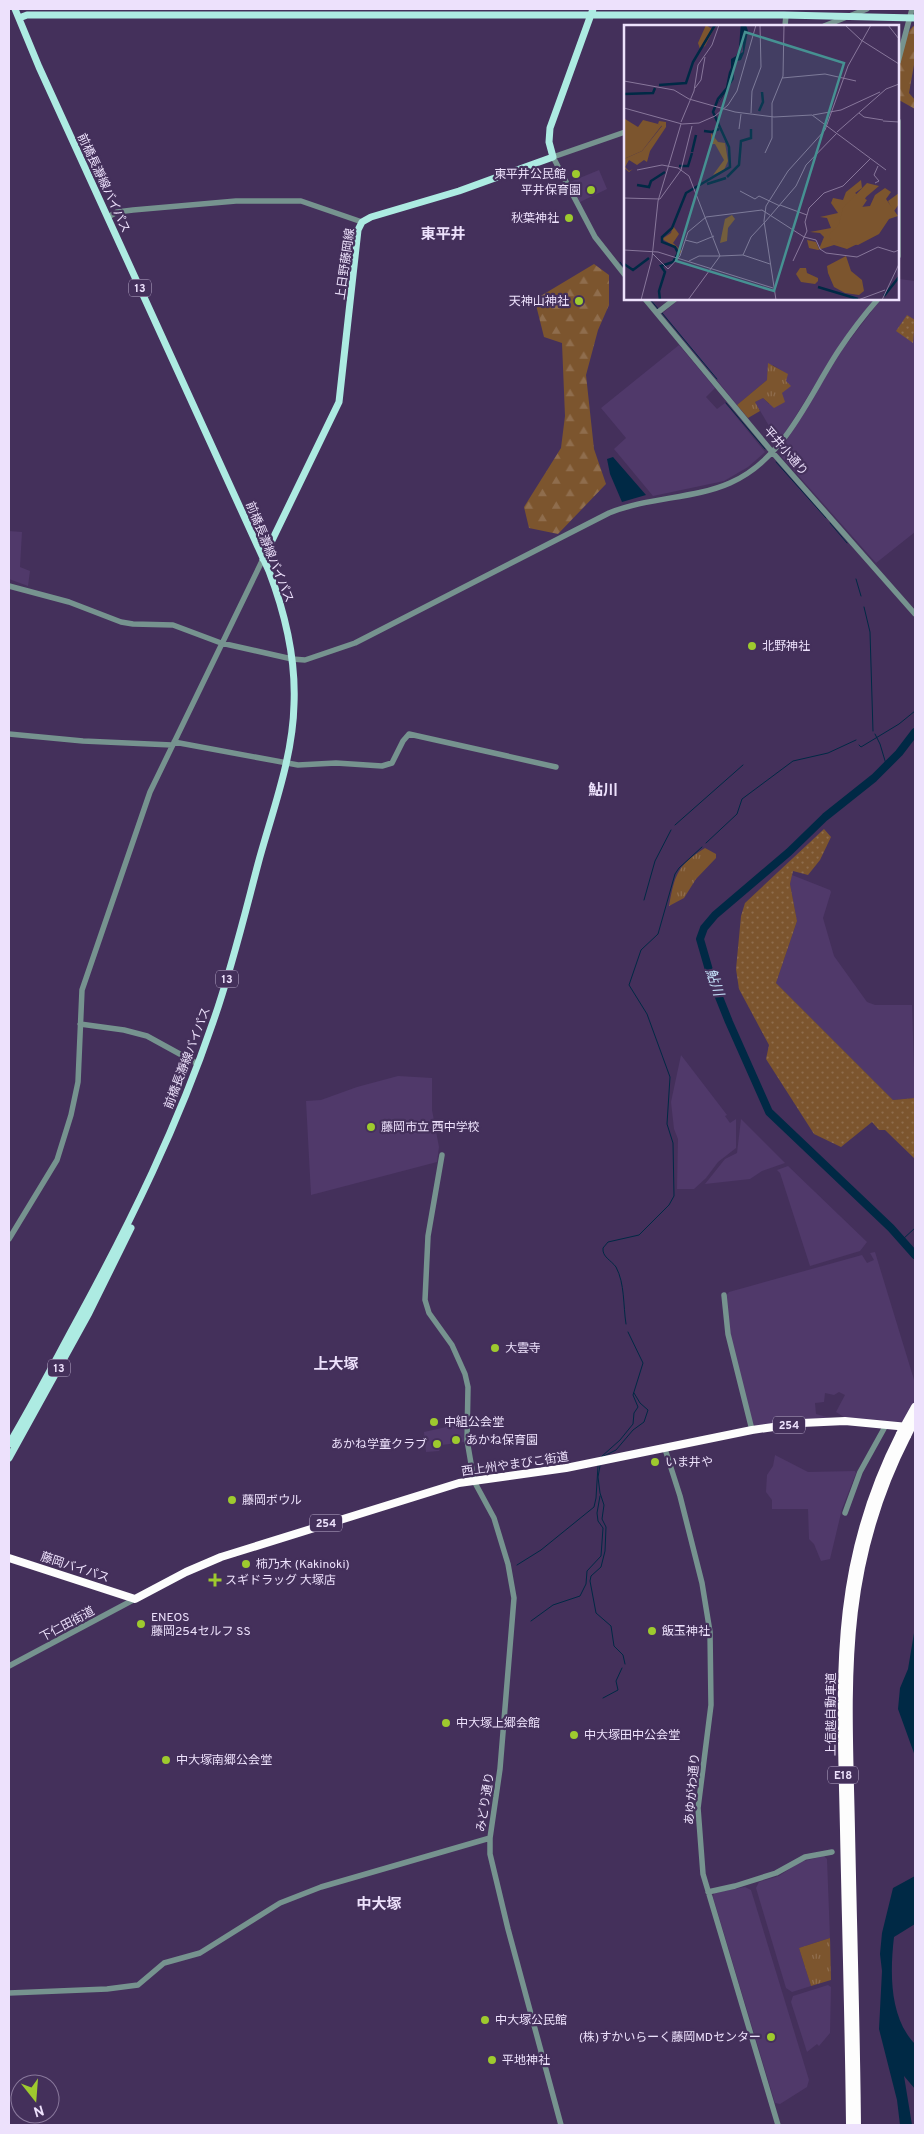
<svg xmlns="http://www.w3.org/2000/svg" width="924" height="2134" viewBox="0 0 924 2134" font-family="Overpass,'Noto Sans JP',sans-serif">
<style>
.built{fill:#50396a}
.grass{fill:url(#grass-dots)}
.forest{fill:url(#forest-firs)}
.park{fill:url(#park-tufts)}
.water{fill:#002945}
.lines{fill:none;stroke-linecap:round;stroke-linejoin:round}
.stream{stroke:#002945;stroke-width:1}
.river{stroke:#002945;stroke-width:8}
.minor{stroke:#76938f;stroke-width:5.5}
.major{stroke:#adebe2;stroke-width:7}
.highway{stroke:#fdfdfd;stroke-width:8}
.highway-bridge{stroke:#fdfdfd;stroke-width:8}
.poi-dot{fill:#9eca2e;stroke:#44305b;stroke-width:2}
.labels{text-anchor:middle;stroke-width:4.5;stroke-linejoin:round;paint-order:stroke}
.shield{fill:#44305b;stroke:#baaccc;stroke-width:1}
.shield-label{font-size:11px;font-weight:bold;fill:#ede1fc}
.poi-label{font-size:12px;fill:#ede1fc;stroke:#44305b;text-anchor:start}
.street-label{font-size:12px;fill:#ede1fc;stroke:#44305b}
.water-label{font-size:14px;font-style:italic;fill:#c4e0f9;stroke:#44305b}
.quarter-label{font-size:15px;font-weight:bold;fill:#ede1fc;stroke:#44305b}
.inset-river{fill:none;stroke:#002945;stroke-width:2.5}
.inset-road{fill:none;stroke:#88779b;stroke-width:1}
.view{fill:#469192;fill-opacity:0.15;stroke:#469192;stroke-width:2.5}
.inset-edge{fill:none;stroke:#ede1fc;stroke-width:2.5}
</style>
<defs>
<pattern id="grass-dots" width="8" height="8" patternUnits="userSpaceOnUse" patternTransform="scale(1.25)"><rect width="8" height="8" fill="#7c552e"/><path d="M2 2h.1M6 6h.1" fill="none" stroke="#8f6d4d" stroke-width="1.8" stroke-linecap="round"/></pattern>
<pattern id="forest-firs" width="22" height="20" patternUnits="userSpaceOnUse" patternTransform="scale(1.25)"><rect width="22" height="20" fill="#7c552e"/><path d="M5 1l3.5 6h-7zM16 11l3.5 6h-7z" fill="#8f6d4d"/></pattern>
<pattern id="park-tufts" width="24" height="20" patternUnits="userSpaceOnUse" patternTransform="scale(1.25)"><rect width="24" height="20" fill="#7c552e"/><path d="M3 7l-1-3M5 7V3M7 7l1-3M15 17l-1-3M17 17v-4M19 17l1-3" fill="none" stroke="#8f6d4d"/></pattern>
</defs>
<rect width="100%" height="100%" fill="#44305b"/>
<!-- built -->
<path class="built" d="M599 170 607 189 580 202 570 182Z
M899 279 915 281V532L876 563 780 455V451L842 350 881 299H898Z
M679 299H875L837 349 779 443 755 402 763 398 769 404 782 393 786 381 785 373 773 365 767 380 737 405 663 313Z
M679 345 715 388 706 397 717 409 725 403 765 452 748 467 724 481 653 496 614 449 626 438 601 408Z
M9 531 22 532 20 567 30 571 28 586 9 579Z
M792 875 830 890 831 892 823 918 834 956 867 1002 875 1005H912L915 1098 893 1100 776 983 797 921 790 884Z
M681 1055 727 1115 725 1116 730 1123 736 1119V1148L718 1162 706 1178 694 1189H677L678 1139 674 1129 671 1102Z
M398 1076 432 1078V1110L439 1147 437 1162 311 1195 306 1101 321 1100 357 1087Z
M741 1119 785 1163 762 1171 750 1179 705 1184 725 1159 737 1153Z
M788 1166 867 1242 860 1251 810 1266 780 1173 777 1170Z
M875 1252 915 1383V1402L903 1422 844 1417 836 1412 845 1395 839 1392 834 1395 825 1393 824 1402 815 1403 816 1414 830 1418 797 1420 756 1427 753 1425 729 1331 726 1296 729 1292 862 1255 867 1263 874 1260 870 1253Z
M451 1426H464V1442L442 1445 439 1451 426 1452 424 1432Z
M775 1455 808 1472 855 1471 856 1473 842 1509 830 1559 821 1561 814 1544 809 1539 808 1509H772V1500L766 1492 767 1475 773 1466Z
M824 1856 827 1859 830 1938 799 1948 811 1986 792 1992 786 1988 756 1888 759 1882 779 1876 800 1862Z
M745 1887 751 1890 809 2080 807 2087 780 2104 775 2103 713 1897 714 1893Z
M828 1985 831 1987 830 2033 819 2046 817 2044 807 2052 791 2002 793 1996Z"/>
<!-- grass -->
<path class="grass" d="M907 315 915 320 913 343 896 331Z
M824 829 831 837 820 860 808 875 793 871 790 884 797 921 776 983 893 1100 915 1098V1159L885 1130H879L872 1122 841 1147 814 1134 766 1059 769 1045 739 989 736 969 741 916 745 903Z"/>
<!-- forest -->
<path class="forest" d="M915 25V59L909 93 915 100V109L899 100C898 82 899 35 915 25Z
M594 264 609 275V305L598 330 586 375 594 449 606 484 558 534 529 528 524 507 561 448 565 416 562 343 544 337 536 305 539 297Z"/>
<!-- park -->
<path class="park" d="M768 363 788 374 786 381 791 386 782 393 785 402 774 408 763 398 755 402 760 411 748 418 737 405 767 380Z
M705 848 716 854V858L696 879 684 898 669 906C675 874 677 866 705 848Z
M830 1938 831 1980 811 1986 799 1948Z"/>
<!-- water -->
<path class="water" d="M613 457 646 495 622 502 610 474 607 459Z
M915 1627V1756L898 1709 900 1688 908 1669Z
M915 1876V1924L894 1937C890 1972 889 2017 915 2044V2089L904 2076 912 2125H900L897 2100 879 2029 882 1971 880 1954 882 1933 893 1888Z"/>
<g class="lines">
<!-- stream -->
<path class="stream" d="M620 262 625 269
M650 299 659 310
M662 313 717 379
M726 403 765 449
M776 462 826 518
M830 523 847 543
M856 579 861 596
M864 607 870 632 873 731
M875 734 880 744 886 764
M859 745 861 747 899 724 915 711
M675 825 743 765
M706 843 737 814 742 799 793 761 828 753 856 740
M644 900 655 861 671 830
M902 1240 915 1228
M626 1324C623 1305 625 1284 616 1267 611 1260 602 1257 603 1248L608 1242 639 1235 669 1205 674 1196 673 1143 667 1124 670 1077 647 1014 629 985 641 950 658 934 675 874 679 868 702 847
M601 1457 620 1440 633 1424 634 1413 638 1407 633 1395 643 1363 628 1332
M602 1457 616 1450 633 1430 644 1422 648 1410 640 1403 634 1393
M600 1466 598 1477 600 1493 604 1505 602 1519 606 1527 605 1551 601 1567 591 1576 590 1581 596 1613 611 1626 614 1646 623 1655 625 1664
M517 1565 541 1550 594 1507 596 1498 598 1466
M531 1621 553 1605 580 1596 586 1584 587 1571 601 1556 603 1528 598 1521 597 1513 600 1496
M603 1698 618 1690 616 1681 622 1668"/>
<!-- river -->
<path class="river" d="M915 732 899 753 874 778 825 817 789 852 715 915 704 928 700 939 711 977 729 1022 769 1112 891 1228 915 1255"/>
<!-- minor -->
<path class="minor" d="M785 26 786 15
M824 26 867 9
M898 62 912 9
M898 121V256
M625 132 553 157 595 237 625 275
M108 217 117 212 133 210 236 201H301L362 222
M645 299 773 453 915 614
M657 313 675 299
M9 586 69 602 121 622 133 624 173 625 221 643 292 659 305 660 355 643 609 513C648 497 694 499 730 483 785 459 808 397 839 350 851 332 864 315 878 299
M9 734 83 741 172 745
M174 742 298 765 336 763 382 766 392 763 403 741 409 734 556 767
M80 1024 124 1030 147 1036 198 1064
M442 1155 428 1236 425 1300 429 1313 452 1345 465 1374 468 1387 467 1440 474 1481 494 1518 508 1564 514 1598 500 1769 490 1838V1854L508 1929 561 2125
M9 1239 57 1160 71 1115 78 1082 82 990 150 792 263 559
M724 1295 728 1334 752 1430
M665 1449 680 1496 702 1583 710 1632 711 1705 698 1808 703 1874 778 2125
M845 1513 860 1472 886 1425
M9 1666 135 1599
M708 1892 735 1886 776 1873 805 1857 832 1852
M9 1993 107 1989 138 1985 164 1963 200 1953 280 1903 321 1887 490 1838"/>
<!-- major -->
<path class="major" d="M19 18 27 15H784L915 18
M263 559 339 402 358 230 362 222 371 217 459 191 553 157 549 142 550 128 593 9
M9 1444C34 1402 56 1359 79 1317 131 1221 178 1125 213 1022 231 971 244 917 258 864 272 812 293 758 294 704 296 658 285 613 269 571L39 67 15 9
M9 1458 89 1313 131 1228"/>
<!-- highway -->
<path class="highway" d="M9 1558 135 1599 186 1572 221 1557 459 1483 566 1468 752 1430 802 1423 845 1421 908 1427
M850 2125C849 2027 846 1928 844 1830 841 1684 831 1569 900 1434
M857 2125C856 2027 853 1929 851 1830 848 1685 838 1571 907 1436"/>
<!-- highway-bridge -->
<path class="highway-bridge" d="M900 1434 915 1407
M907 1436 915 1420"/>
</g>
<!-- markers -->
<g class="poi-dot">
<circle cx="576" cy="174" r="5"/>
<circle cx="591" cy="190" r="5"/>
<circle cx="569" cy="218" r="5"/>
<circle cx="579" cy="301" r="5"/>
<circle cx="752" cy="646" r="5"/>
<circle cx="371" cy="1127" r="5"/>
<circle cx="495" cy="1348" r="5"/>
<circle cx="434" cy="1422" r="5"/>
<circle cx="456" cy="1440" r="5"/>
<circle cx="437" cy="1444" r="5"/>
<circle cx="655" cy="1462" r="5"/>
<circle cx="232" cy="1500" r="5"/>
<circle cx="246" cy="1564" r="5"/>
<path d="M212.5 1572.5h5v5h5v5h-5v5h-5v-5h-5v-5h5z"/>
<circle cx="141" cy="1624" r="5"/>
<circle cx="652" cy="1631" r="5"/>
<circle cx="446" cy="1723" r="5"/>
<circle cx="574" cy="1735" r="5"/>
<circle cx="166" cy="1760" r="5"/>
<circle cx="485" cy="2020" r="5"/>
<circle cx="771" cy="2037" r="5"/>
<circle cx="492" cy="2060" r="5"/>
</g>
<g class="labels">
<!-- shield labels -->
<g class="shield">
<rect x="129" y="279.5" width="22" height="17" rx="4"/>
<rect x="216" y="970.5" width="22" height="17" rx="4"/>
<rect x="48" y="1359.5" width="22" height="17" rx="4"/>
<rect x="773" y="1416.5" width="32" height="17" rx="4"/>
<rect x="310" y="1514.5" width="32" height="17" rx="4"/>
<rect x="828" y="1766.5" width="30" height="17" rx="4"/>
</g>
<g class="shield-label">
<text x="140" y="292">13</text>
<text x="227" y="983">13</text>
<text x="59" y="1372">13</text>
<text x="789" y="1429">254</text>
<text x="326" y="1527">254</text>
<text x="843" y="1779">E18</text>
</g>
<!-- poi labels -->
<g class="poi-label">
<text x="566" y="178" text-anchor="end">東平井公民館</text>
<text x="581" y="194" text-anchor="end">平井保育園</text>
<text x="559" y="222" text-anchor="end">秋葉神社</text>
<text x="569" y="305" text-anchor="end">天神山神社</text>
<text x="762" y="650">北野神社</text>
<text x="381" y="1131">藤岡市立 西中学校</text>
<text x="505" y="1352">大雲寺</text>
<text x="444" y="1426">中組公会堂</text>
<text x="466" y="1444">あかね保育園</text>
<text x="427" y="1448" text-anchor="end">あかね学童クラブ</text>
<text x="665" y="1466">いま井や</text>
<text x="242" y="1504">藤岡ボウル</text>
<text x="256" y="1568">柿乃木 (Kakinoki)</text>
<text x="225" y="1584">スギドラッグ 大塚店</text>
<text x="151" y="1621">ENEOS<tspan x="151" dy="14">藤岡254セルフ SS</tspan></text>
<text x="662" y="1635">飯玉神社</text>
<text x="456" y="1727">中大塚上郷会館</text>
<text x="584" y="1739">中大塚田中公会堂</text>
<text x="176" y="1764">中大塚南郷公会堂</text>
<text x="495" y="2024">中大塚公民館</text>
<text x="761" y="2041" text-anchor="end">(株)すかいらーく藤岡MDセンター</text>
<text x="502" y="2064">平地神社</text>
</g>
<!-- street labels -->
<g class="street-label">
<text transform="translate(104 183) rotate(65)" y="4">前橋長瀞線バイパス</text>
<text transform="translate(345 264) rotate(-82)" y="4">上日野藤岡線</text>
<text transform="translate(786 451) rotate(49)" y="4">平井小通り</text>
<text transform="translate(270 552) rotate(68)" y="4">前橋長瀞線バイパス</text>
<text transform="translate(187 1058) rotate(-69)" y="4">前橋長瀞線バイパス</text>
<text transform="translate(515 1464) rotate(-8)" y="4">西上州やまびこ街道</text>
<text transform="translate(75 1567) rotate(18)" y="4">藤岡バイパス</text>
<text transform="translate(67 1624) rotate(-28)" y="4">下仁田街道</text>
<text transform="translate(831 1714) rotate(-90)" y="4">上信越自動車道</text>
<text transform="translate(692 1789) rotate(-85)" y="4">あゆがわ通り</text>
<text transform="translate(485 1802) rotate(-81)" y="4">みどり通り</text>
</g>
<!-- water labels -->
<g class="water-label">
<text transform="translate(715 982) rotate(71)" y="5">鮎川</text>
</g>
<!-- quarter labels -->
<g class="quarter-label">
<text x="443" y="239">東平井</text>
<text x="603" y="795">鮎川</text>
<text x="336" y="1369">上大塚</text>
<text x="379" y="1909">中大塚</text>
</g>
</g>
<!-- overview -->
<g transform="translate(624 25)">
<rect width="275" height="275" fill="#44305b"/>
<path d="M1 94 14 102 19 95 38 100 18 126 0 134ZM87 108 94 117 101 118 104 136 100 145 89 150 100 135 91 119H87Z" fill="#7c552e"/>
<path d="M35 96 42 97V102L26 126 23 137 20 135 13 140 5 135 1 142 5 146 9 144 5 147 0 143V134L18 126 38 101 34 99ZM237 155 238 163 231 168 243 175 237 184 267 182 264 176 275 168V179L254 209 223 224 210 220 194 225 185 223 183 215 192 217 195 224 200 212 196 208 186 207 207 203 203 193 196 192 214 188 207 178 209 173 219 175 222 167ZM108 190 111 194 104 203 103 216 96 218 101 194ZM49 201 55 209 49 218 58 226 53 233 54 223 38 214 47 208ZM222 231 227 246 238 255 240 266 235 270 221 268 210 262 204 248 203 241ZM176 243H182L183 248 194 253V256L191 259 177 257 172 249Z" fill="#7c552e"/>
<path d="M82 0 88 4 92 0 81 21 76 24 74 18ZM243 158 255 161 242 172 237 182 246 181 251 170 261 163 267 167 262 174 274 191 265 194 255 209 234 220 207 216 205 210 215 199 219 183Z" fill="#7c552e"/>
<path d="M118 0H122L124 6 120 28 117 35 109 37 110 54 94 79 107 53V34L119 27Z" fill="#002945"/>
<path class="inset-river" d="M35 60 62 58 69 37 91 0M0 69 29 68 31 63M135 86 139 77 138 67M80 106 88 107 95 104M68 127 72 110M55 141H64L68 128M103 152 115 140 117 116 127 113V104M83 159 102 153M13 160 25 162 27 156 41 147M0 239 9 245 25 233M194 262 234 274M260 271 275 252M36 275 35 266 41 247 37 241 49 237 54 228 51 222 38 217V212L48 203 62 168 106 142 105 122 89 87 94 74 103 63 106 48 116 25 118 0"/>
<path class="inset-road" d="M221 0 237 15 275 39M264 0 275 14M158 53 201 49 232 56M0 56 50 65 65 74 111 87 150 92 188 90 262 145M71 63 77 55 81 32M0 83 58 99 75 98 91 91 104 80 113 66 132 0M127 88 128 66 137 42 136 0M235 88 240 92 259 95M189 90 217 85 256 67M259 96 275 97M57 97 70 66 74 40 88 20 95 0M115 104 117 89M213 107 262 64 275 59M141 128 148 113V78L159 51 160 0M13 145 38 140 54 143 65 151 96 231H75L65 236M251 158 255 156 250 150 254 141M116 166 131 174 135 171 156 181M0 173 36 174 57 145 68 101M156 180 183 190M141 197 172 161 182 140 213 108M61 215 73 218 90 211M0 225 34 227 149 263M28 228 44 244 56 231 64 207 82 192 138 185 180 212 192 215 196 224 202 228 233 232 254 222 270 227 275 225M119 230 146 239M169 236 183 206 181 197 185 183 200 168 219 161 246 134M17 275 28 233 34 176 57 99M64 275 96 231 119 230 127 212 141 197M152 275 140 196 142 181 164 146 201 105 224 41 247 0M234 275 261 265M258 275 275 239"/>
<path class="view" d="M121 7 220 38 150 266 52 236Z"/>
<rect width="275" height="275" class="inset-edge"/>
</g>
<!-- border -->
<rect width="924" height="2134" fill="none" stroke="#ede1fc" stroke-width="20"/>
<!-- north arrow -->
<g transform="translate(35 2099) rotate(163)"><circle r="24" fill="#44305b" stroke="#88779b"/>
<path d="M0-4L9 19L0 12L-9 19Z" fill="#9eca2e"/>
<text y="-8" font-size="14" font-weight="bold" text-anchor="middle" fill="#ede1fc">N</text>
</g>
</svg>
